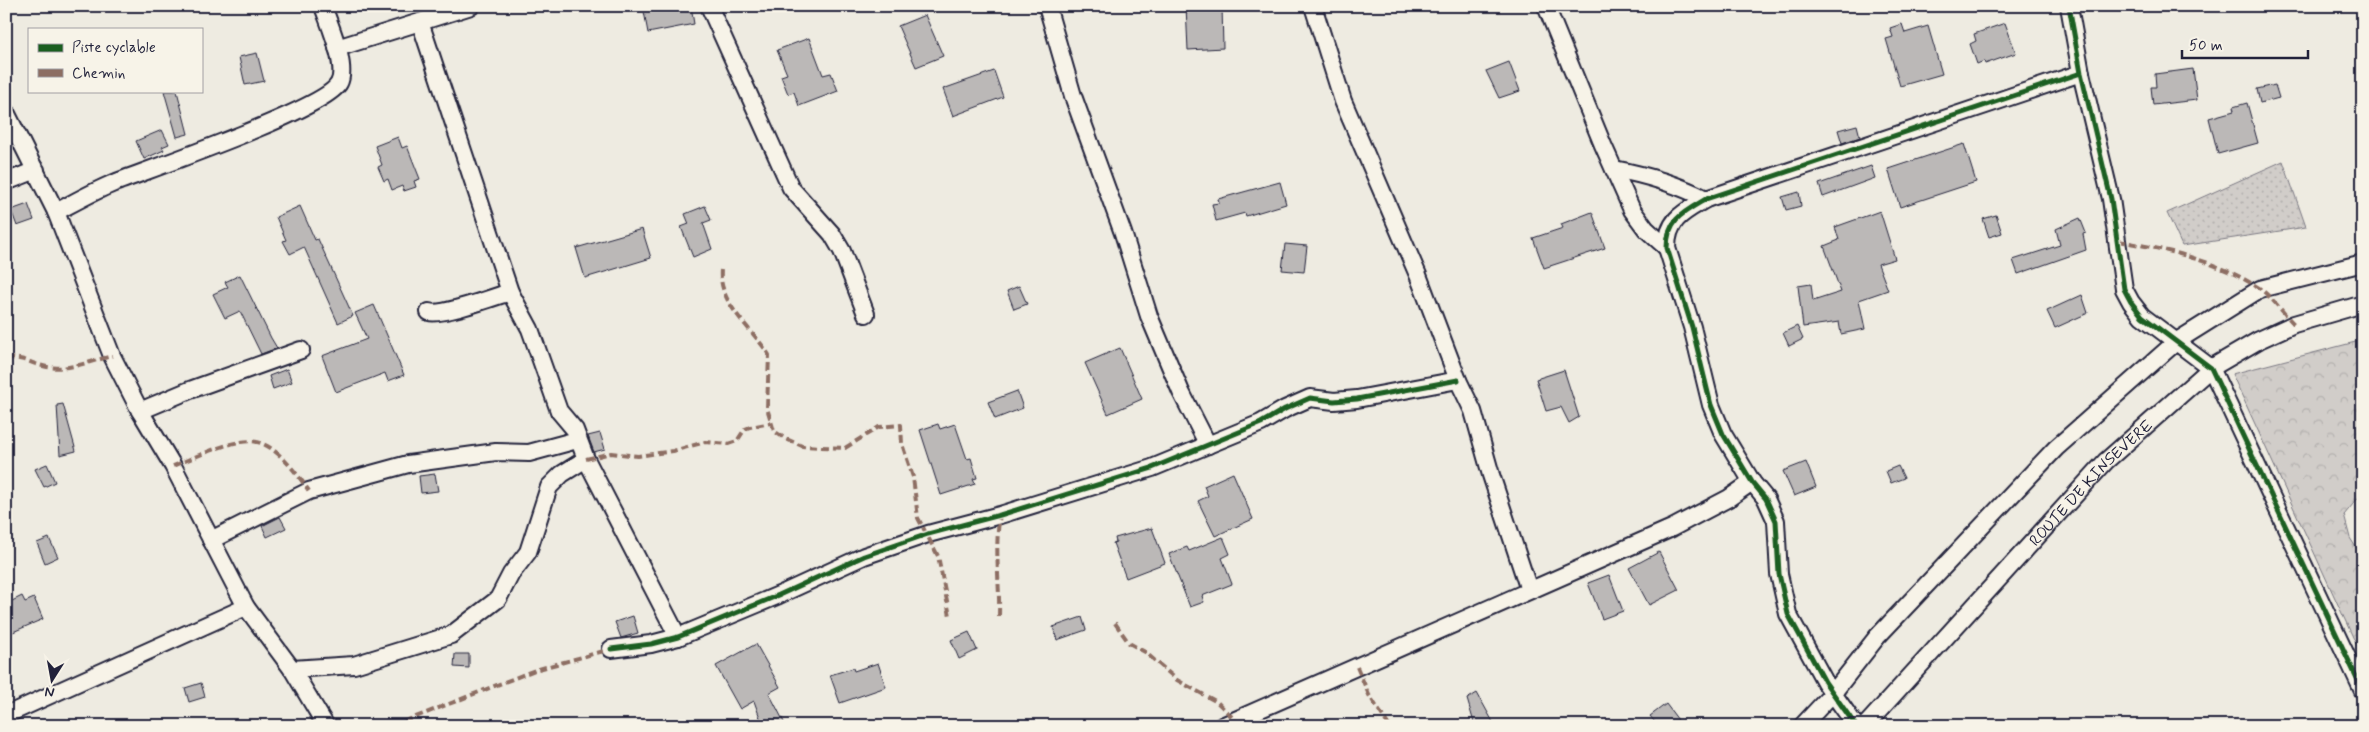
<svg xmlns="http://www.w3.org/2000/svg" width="2369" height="732" viewBox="0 0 2369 732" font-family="Mynerve,sans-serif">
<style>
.green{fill:url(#green-dots);stroke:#7a7882}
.forest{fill:url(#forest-crowns);stroke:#7a7882}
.building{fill:#bbb8b7;stroke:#22223b}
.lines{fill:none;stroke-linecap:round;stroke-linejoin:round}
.minor-casing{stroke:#22223b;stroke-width:20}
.minor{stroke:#f7f3e8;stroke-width:16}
.quiet{stroke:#8d6e63;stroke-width:4;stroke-dasharray:8 4;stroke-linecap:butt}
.cycleway-casing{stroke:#f7f3e8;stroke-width:8}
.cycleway{stroke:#1b5e20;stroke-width:5}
.labels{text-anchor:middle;stroke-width:5;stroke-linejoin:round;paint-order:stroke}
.street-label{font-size:16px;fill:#22223b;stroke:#f7f3e8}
</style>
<defs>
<pattern id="green-dots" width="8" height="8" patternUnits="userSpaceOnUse" patternTransform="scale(1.25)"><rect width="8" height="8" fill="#d1cdc9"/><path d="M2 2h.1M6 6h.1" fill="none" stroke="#b3b0ae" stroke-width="1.8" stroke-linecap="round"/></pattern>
<pattern id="forest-crowns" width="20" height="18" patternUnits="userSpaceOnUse" patternTransform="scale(1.25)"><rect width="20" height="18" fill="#d1cdc9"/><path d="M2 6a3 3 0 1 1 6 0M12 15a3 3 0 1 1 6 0" fill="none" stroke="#b3b0ae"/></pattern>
</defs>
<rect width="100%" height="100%" fill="#eeebe1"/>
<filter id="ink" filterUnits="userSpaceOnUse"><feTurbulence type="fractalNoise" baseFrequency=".02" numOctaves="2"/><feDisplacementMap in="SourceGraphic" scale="10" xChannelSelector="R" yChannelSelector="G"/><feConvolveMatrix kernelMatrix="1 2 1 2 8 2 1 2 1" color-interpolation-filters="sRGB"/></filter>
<g filter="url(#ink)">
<!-- green -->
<path class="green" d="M2283 161 2306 227 2182 246 2167 213Z"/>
<!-- forest -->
<path class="forest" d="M2363 340V492L2344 515 2350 538 2363 558V659L2232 374Z"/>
<!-- building -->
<path class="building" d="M643 6H691L694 24 648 33Z
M1186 6H1222L1223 48 1188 50Z
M925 15 943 56 916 67 898 26Z
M2005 23 2016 53 1985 64 1984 61 1977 64 1970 44 1976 41 1974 34Z
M1902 24 1905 33 1928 26 1942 74 1900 86 1886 39 1893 37 1890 28Z
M809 38 823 75 831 73 838 91 799 106 794 92 788 94 781 76 787 74 777 50Z
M257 53 264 81 245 85 239 57Z
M1509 62 1520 91 1499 98 1486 71Z
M2193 69 2197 100 2153 105 2151 87H2156L2155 74Z
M994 71 1003 97 953 116 943 89Z
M2275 85 2279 98 2260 103 2257 89Z
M164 91H177L188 134 177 137Z
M2247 103 2258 143 2218 154 2209 118 2234 111 2233 107Z
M1857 125 1860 137 1842 143 1838 130Z
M162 130 169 144 162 147 164 150 144 159 136 141Z
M398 137 402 148 407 146 420 179 414 181 416 187 404 191 402 186 392 190 388 179 384 181 378 167 382 165 375 146Z
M1964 144 1976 182 1900 207 1888 169Z
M1871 166 1875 178 1823 197 1819 184Z
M1280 182 1286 204 1246 216 1245 213 1216 221 1212 204 1219 203 1218 199Z
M1799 192 1801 206 1786 210 1782 197Z
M28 204 34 220 17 226 11 210Z
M300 206 315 240 318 239 353 316 338 323 304 247 290 254 283 241 286 240 276 217Z
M705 206 711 220 703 223 712 249 693 257 681 227 689 224 685 214Z
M1880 211 1895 259 1878 264 1888 290 1859 300 1865 329 1841 334 1839 322 1803 327 1798 286 1811 284 1813 301 1841 292 1824 246 1839 240 1835 227Z
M1592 212 1605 248 1544 268 1533 238 1563 228 1561 224Z
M1996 215 2002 233 1989 237 1983 219Z
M2080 218 2086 233 2083 234 2086 250 2018 274 2013 260 2060 245 2056 229Z
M642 229 651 258 585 278 576 248Z
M1285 244 1307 246 1304 272 1282 270Z
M240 275 271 338 277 348 261 354 240 311 225 318 213 294 228 287 225 282Z
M1019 286 1027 304 1014 309 1007 291Z
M2082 295 2088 313 2055 328 2047 311Z
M374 305 404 375 388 381 385 373 336 392 322 356 367 339 355 313Z
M1797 326 1803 339 1789 346 1783 333Z
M1120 348 1142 399 1108 414 1085 363Z
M287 369 292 382 273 389 269 376Z
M1564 370 1579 417 1569 423 1561 407 1546 411 1536 379Z
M1017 391 1023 408 995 419 988 402Z
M63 404 76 451 60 455 57 405Z
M938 424 940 429 955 424 967 459 971 458 977 478 973 479 975 484 941 495 920 430Z
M600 433 605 449 594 452 588 436Z
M1806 462 1816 487 1794 496 1783 471Z
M47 464 55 482 44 487 35 469Z
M1898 466 1904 478 1891 483 1886 471Z
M1233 473 1253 519 1215 536 1198 501 1208 496 1204 486Z
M435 474 438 491 421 493 419 476Z
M280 517 286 528 267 537 262 526Z
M1152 528 1165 563 1126 578 1113 543 1116 542 1115 538Z
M1223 537 1230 554 1222 558 1232 584 1202 596 1204 602 1190 607 1169 554 1187 547 1189 551Z
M49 538 58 557 45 563 37 543Z
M1659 552 1679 590 1649 605 1629 568Z
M1609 575 1623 611 1602 619 1588 583Z
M22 596 25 602 34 598 43 619 6 635V604Z
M633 616 638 633 621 638 615 622Z
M1082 617 1086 630 1057 640 1053 627Z
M969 632 977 650 959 659 951 640Z
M756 644 780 687 769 693 786 726H763L754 701 740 709 716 666Z
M455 654H469V668L454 667Z
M878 663 886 687 840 703 830 675 853 668 854 671Z
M201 683 205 697 189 702 185 688Z
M1477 693 1493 722 1475 726 1467 699Z
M1666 704 1678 720 1671 726H1658L1650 716Z"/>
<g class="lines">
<defs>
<g id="minor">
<path d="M709 6 791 188 832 234 842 251 866 314"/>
<path d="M1047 6 1073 96 1123 233 1149 316 1181 392 1208 445"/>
<path d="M1313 6 1343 101 1418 275 1458 380 1473 411 1491 475 1529 590"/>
<path d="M1546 6 1603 145 1632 210 1646 229 1667 248"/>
<path d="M2069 6 2081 73 2111 199 2124 289 2131 302 2142 316 2211 368 2363 691"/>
<path d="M420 22 510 292C494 297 442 316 429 312"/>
<path d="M337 48 471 6"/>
<path d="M6 112 56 212 112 356 140 411 173 466 246 607 292 669 326 726"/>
<path d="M1614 169C1646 175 1677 184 1706 199"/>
<path d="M6 182 36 170"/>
<path d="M56 212C75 202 94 191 114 183 150 169 326 109 339 83 348 66 329 24 323 6"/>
<path d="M510 292 530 329 559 411 575 430 586 459 678 637"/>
<path d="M140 411 190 390 301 350"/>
<path d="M211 540 309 491 346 481 408 464 496 452 529 453 577 440"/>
<path d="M611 649 651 644 678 637 779 595 864 556 928 534 1000 515 1152 468 1261 423 1285 409 1310 398 1334 401 1357 399 1458 380"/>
<path d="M292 669 354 665 451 635 498 599 511 574 528 552 549 487 562 474 586 459"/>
<path d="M6 715 246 607"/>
<path d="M1222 726 1672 528 1729 498 1752 482"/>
<path d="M1802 726 1833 693 1877 637 2056 448 2177 341 2260 289 2363 263"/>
<path d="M1856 726 1825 682 1788 614 1779 574 1776 521 1766 499 1752 482 1723 434 1711 405 1692 327 1667 248C1667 219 1684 212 1706 199L2081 73"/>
<path id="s1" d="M1865 726 2106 461 2211 368 2259 340 2294 324 2363 304"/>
</g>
</defs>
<!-- minor casing -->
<use href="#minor" class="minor-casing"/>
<!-- minor -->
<use href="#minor" class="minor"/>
<!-- quiet -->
<path class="quiet" d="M2118 241C2166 249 2218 261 2259 288 2272 297 2283 313 2294 324
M721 270C718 304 752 328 769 355L767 408 774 431 784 438 802 446 845 448 879 427 901 425 902 444 913 477 918 518 938 556 950 616
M6 358C27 358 26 362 43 366 66 372 91 361 112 356
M586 459 611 453 638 456 673 451 705 442 728 444 737 441 745 429 750 427 771 423
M173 466C194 458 235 437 257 442 277 446 298 475 309 491
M999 616C1000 581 994 549 1000 515
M1115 623 1129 643 1145 652 1177 680 1217 702 1235 720
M1357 667 1369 695 1389 726
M393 726 535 670 611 649"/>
<defs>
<path id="cycleway" d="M2069 6 2081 73 2111 199 2124 289 2131 302 2142 316 2211 368 2363 691
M611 649 651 644 678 637 779 595 864 556 928 534 1000 515 1152 468 1261 423 1285 409 1310 398 1334 401 1357 399 1458 380
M1856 726 1825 682 1788 614 1779 574 1776 521 1766 499 1752 482 1723 434 1711 405 1692 327 1667 248C1667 219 1684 212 1706 199L2081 73"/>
</defs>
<!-- cycleway casing -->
<use href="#cycleway" class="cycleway-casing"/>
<!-- cycleway -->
<use href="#cycleway" class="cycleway"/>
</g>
</g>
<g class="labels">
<!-- street labels -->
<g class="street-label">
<text dy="6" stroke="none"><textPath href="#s1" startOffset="332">ROUTE DE KINSEVERE</textPath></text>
</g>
</g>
<!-- margin -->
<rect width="2369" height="732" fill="none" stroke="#f7f3e8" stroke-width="25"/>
<rect x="12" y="12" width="2344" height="707" fill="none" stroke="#22223b" stroke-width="2" filter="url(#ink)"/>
<!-- legend -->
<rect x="28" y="28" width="175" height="65" fill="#f7f3e8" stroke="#a29fa3"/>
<rect x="38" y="44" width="25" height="8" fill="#1b5e20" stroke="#a29fa3"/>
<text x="72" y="52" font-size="15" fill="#22223b">Piste cyclable</text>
<rect x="38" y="69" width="25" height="8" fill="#8d6e63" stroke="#a29fa3"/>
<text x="72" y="78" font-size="15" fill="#22223b">Chemin</text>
<!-- north arrow -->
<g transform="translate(52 680) rotate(191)" stroke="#f7f3e8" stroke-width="4" paint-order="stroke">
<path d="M0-4L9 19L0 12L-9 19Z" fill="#22223b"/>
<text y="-8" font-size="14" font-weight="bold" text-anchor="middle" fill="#22223b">N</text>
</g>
<!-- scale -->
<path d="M2182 50v8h126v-8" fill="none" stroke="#22223b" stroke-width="2.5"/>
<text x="2189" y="50" font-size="15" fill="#22223b" stroke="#f7f3e8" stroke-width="4" paint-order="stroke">50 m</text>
</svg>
